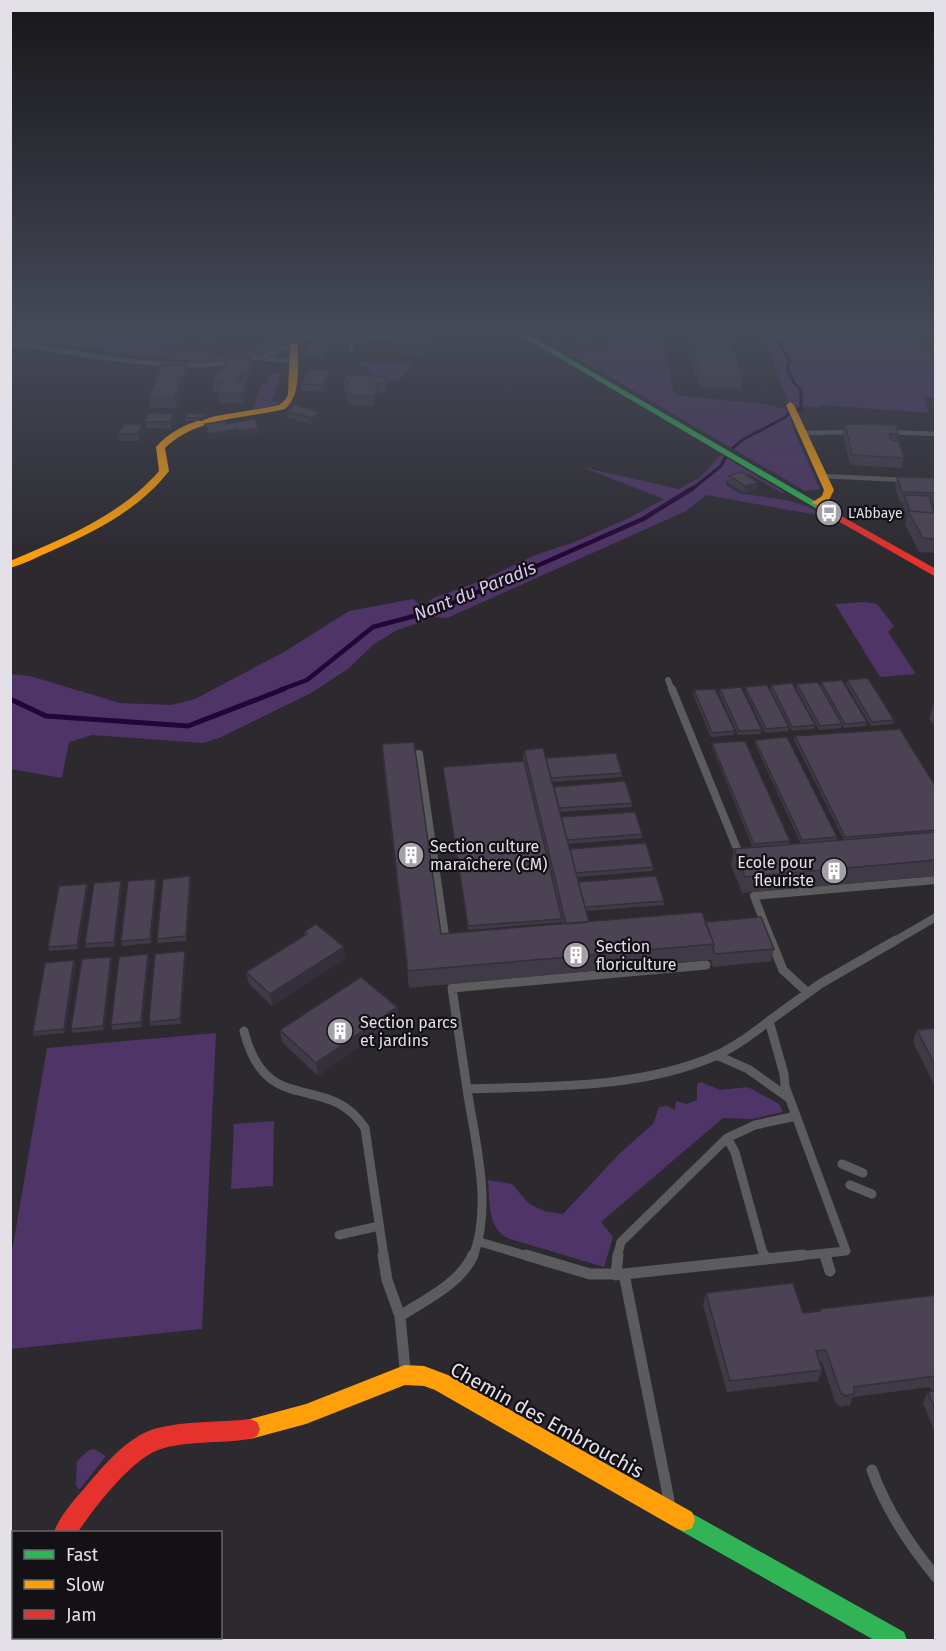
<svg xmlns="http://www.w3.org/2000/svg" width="946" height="1651" viewBox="0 0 946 1651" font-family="'Fira Sans',sans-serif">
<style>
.green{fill:#4f3467}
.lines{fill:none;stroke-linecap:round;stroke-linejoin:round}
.stream-far2{stroke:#220635;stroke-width:3}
.stream-far1{stroke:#220635;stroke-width:4.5}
.stream{stroke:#220635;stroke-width:5}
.lane-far4{stroke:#5c5b5d;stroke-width:4.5}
.lane-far3{stroke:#5c5b5d;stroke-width:6}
.lane-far2{stroke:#5c5b5d;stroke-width:8}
.lane-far1{stroke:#5c5b5d;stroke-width:9}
.lane{stroke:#5c5b5d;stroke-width:11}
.street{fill:#5c5b5d;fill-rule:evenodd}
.fast{fill:#30b455;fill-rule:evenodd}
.slow{fill:#ff9f0a;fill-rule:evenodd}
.jam{fill:#e5322d;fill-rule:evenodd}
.wall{fill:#403a47}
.shaded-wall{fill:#342f3a}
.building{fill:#4b4353;stroke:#342f3a;stroke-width:1.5}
.labels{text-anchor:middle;stroke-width:4.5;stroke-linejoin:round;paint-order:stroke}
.far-poi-label{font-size:14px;fill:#e3e1e7;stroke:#131116;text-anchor:start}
.poi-label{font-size:16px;fill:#e3e1e7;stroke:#131116;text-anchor:start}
.water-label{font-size:18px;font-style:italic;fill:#dbc8f1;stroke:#131116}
.near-street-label{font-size:20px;fill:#e3e1e7;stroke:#131116}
</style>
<rect width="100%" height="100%" fill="#2c2a2f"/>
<!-- green -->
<path class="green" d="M35 329H186L173 347 95 334 167 348 226 355 251 349 272 336 275 330 301 329C268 381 136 355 85 348 62 345 39 343 16 341L32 331 59 334 57 337 83 340 93 334 80 336Z
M609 329 760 331 781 329H908L933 356H935V397H924L929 413 822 405 820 407 790 405 761 332 670 329 664 332 662 336 674 395 764 404 788 410 794 431 820 489 805 491 571 354 610 346 613 329Z
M358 361 412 363 399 381 375 379Z
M271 374H280L274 396 271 401 280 403 252 411 262 384H268L269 378 264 377Z
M721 455 786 493H782L749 474 726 481V485C731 488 738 493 743 494 764 497 807 500 823 516L706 495 686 511 447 618 435 617 429 601 433 598 475 583 538 554 572 543 631 517 664 499 582 467 679 489 699 478Z
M413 599 421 606 427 620 397 630 374 644 348 669 311 693 219 738 203 743 92 735 69 742 62 778 11 769V674L30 676 120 703 171 705 195 699 284 652 349 611Z
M865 602 877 604 894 626 888 632 916 674 880 677 835 604Z
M216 1033 202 1329 11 1349V1257L47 1048Z
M701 1082 720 1090 748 1087 779 1104 783 1112 752 1119 723 1118 601 1222 613 1237 604 1267 510 1239C487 1230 490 1202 488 1180L512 1184 528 1203 544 1211 563 1214 620 1153 653 1124 659 1107 667 1106 675 1110 676 1101 687 1104 697 1100V1084Z
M274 1121 273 1186 231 1189 234 1124Z
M94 1449 106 1456 79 1490 76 1485 77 1461 89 1450Z"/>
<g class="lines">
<!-- stream-far2 -->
<path class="stream-far2" d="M733 448 742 440 786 417 788 413 801 409V390L794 383 787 368 790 362 779 343C793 333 811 338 826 329
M691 490 721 466 725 458"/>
<!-- stream-far1 -->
<path class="stream-far1" d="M280 690 307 680 373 627 437 610 643 519 693 488"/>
<!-- stream -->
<path class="stream" d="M10 699 46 716 188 726 284 689"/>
<!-- lane-far4 -->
<path class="lane-far4" d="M375 333H386L390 337 375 340 371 336Z
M351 349 354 341 361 338 363 333 360 329
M259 358 294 362
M889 432 936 434
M802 433 853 432
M823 476 904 480"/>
<!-- lane-far3 -->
<path class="lane-far3" d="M668 680 672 690"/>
<!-- lane-far2 -->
<path class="lane-far2" d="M672 689 740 856
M409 755 419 754 446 942
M772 942 754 896 936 880
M893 942 936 917"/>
<!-- lane-far1 -->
<path class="lane-far1" d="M445 940 446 944
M771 940 783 970 807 992
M244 1031C266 1120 327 1070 365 1128L384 1257
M716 1055 748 1069 789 1098
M467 1089 452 988 706 965
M727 1138 735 1152 764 1257
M842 1164 863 1173
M850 1185 872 1194
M339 1235 379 1226
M480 1242 531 1257
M824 1253 825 1257
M473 1257C493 1205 475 1142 467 1089 550 1086 638 1089 715 1056 735 1047 752 1034 769 1021
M617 1257 621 1242 727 1138 755 1125 796 1116
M788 1257 846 1251 785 1086 784 1074 769 1021 820 984 896 940"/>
<!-- lane -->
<path class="lane" d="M383 1255 387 1280 400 1316
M526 1255 590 1274H620
M764 1255 765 1259
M825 1255 830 1271
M616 1275 618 1255
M405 1369 400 1316C425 1300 460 1284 473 1255
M872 1470C886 1510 909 1544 936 1577
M669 1500 624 1274 803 1255"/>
<!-- street -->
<path class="street" d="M321 329H331C323 335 312 339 303 343 208 389 109 357 10 347V341C91 350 177 375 257 356 280 351 300 337 321 329Z
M14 1611V1638H20L10 1640V1613Z"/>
<!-- fast -->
<path class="fast" d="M510 329H519L825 507 817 509Z
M684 1509 904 1632 907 1640H874L676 1528 673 1520 676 1512Z"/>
<!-- slow -->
<path class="slow" d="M294 343 298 345C297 367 302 394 285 409 244 419 197 417 165 448L169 471C139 510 94 532 49 552 37 557 24 564 10 568V561C64 538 120 516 159 471L156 447C186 412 238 415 279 405L286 399 288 394 290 345Z
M790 402 794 405 834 490 829 500 819 505 811 503 822 496 824 490 786 405Z
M405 1365 424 1366 448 1375 692 1512 695 1520 692 1528 684 1531 676 1528 435 1390 424 1386 405 1385 306 1424 250 1439 243 1436 240 1429 243 1422 250 1419 306 1404Z"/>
<!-- jam -->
<path class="jam" d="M820 504 936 569V577L817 509 815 507Z
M250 1419 257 1422 260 1429 257 1436 250 1439C220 1444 186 1440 158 1450 132 1459 93 1509 78 1532H54C60 1515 76 1498 88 1484 106 1463 127 1438 154 1429 185 1420 219 1423 250 1419Z"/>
</g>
<!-- wall -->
<path class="wall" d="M190 329H240L234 334 228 333 217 343 202 341V336L191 335Z
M393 329H422L421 333 429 343 425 356 396 355 395 346 401 331H393Z
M538 329H563L575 341 560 344 538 332Z
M345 335V338L350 339V342L347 351 323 352V360L302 358 301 355 312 342V337Z
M689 335 743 376 741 389 699 388 688 347Z
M577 340 592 342 591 346 583 348 576 344Z
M251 359 252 369 247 382H243L247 392 243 403H218L217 392H214L212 383 222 371Z
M187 365 188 374 181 392 182 396 176 408H150L149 398Z
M330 377 323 391H302V384Z
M387 377 388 386 386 393H379L374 406 351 405V403L346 402V392H344V382Z
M287 411 320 412V418L312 424 287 418Z
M174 414 175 420 171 429 146 428 145 422Z
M211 414V417L201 421H185V418Z
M205 424H226L259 428 260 435 239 438 238 436 210 440 206 431Z
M845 424 898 434 897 441 904 458 901 468 850 465 843 434Z
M145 431 139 441H120L118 434Z
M729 476 758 483 757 490 744 493 728 483Z
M897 477 936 478V504L931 503 934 513H936V553L919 552 905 525 907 515 902 502H900L895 487Z
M847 680 894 720 893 724 871 726 846 684Z
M821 682 867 722 866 726 844 728 842 724 841 728 819 730 796 688 797 684 820 686Z
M771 685 815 725 814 729 792 731 770 689Z
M745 687 789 727 788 731 765 733 745 691Z
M720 689 762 730 761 734 738 735 719 693Z
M694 690 735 731 734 735 711 737 693 694Z
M934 703H936V728L929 719Z
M795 736 936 787V876L742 893 731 865 734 849 753 848 712 747V743L790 841 789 845 801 844 755 744V740L837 837 836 841 844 840 794 740Z
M382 744 441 934 562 924V922L468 930 443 767 523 761 524 750 546 758 622 773V777L552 782 554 787 632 803V807L560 812 561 817 642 834V838L568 844 570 849 653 867V871L577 877 578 882 664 901V905L586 911 589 922H705L774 949 771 961 713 967 711 960 409 988 383 760Z
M191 880 187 941 158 943 157 939Z
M157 883 151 943 122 946 121 941Z
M87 884 88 888 78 949 49 951 48 947Z
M122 885 115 946 86 948 85 944Z
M304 932 345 959 272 1006 249 984 246 972 304 936Z
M185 951 186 955 181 1024 150 1026 149 1022Z
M148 954 149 958 142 1027 112 1030 111 1025Z
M111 957 112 961 104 1030 73 1033 71 1029Z
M74 960 76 964 65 1033 34 1036 33 1032Z
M397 1007 398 1020 318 1076 282 1042 280 1030Z
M936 1028V1089L913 1042 917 1030Z
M706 1293 803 1313 819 1311 820 1309 936 1295V1436L923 1403 928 1392 932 1391 930 1387 853 1397 850 1405 841 1407 835 1402 822 1362H820L822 1370 818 1381 727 1392 703 1305Z"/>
<!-- shaded-wall -->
<path class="shaded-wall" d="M221 329H228V333L217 343 215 333Z
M234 329H240L234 334Z
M419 329H422L417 342V333Z
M429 333V343L425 356 424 347Z
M575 335V341L560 344V338Z
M592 342 591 346 583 348 584 344Z
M251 359 252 369 247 382 246 372Z
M187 365 188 374 181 392 182 396 176 408 174 398Z
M329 370 330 377 323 391V385Z
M242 372 243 382 239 392 237 382Z
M387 377 388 386 386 393 385 383Z
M246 382 247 392 243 403 242 393Z
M378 383 379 393 374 406V396Z
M320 412V418L312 424V418Z
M174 414 175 420 171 429 170 422Z
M211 414V417L201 421 200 418Z
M143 424 145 431 139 441 138 434Z
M259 428 260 435 239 438 238 431Z
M237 429 238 436 210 440 209 434Z
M758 483 757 490 744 493 745 486Z
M190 876 191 880 187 941 186 936Z
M156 879 157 883 151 943 150 939Z
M121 881 122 885 115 946 114 942Z
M87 884 88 888 78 949 77 945Z
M344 947 345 959 272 1006 270 994Z
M185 951 186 955 181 1024 180 1019Z
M148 954 149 958 142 1027 141 1022Z
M111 957 112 961 104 1030 103 1026Z
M74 960 76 964 65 1033 64 1029Z
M397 1007 398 1020 318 1076 316 1063Z"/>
<!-- building -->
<path class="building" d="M205 329H221L215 333 201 332Z
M402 329H419L417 333H429L424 347 395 346Z
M544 329H563L575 335 560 338Z
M315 332 345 335 342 341 312 337Z
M689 335H729L743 376H701Z
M345 338 350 339 347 347 323 349V357L301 355 310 342 342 344Z
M585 339 592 342 584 344 577 340Z
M251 359 246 372H242L237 382H246L242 393H217L221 382 212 383 218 371H222L227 360Z
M162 364 187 365 178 386H181L174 398H149Z
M308 370H329L323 385 302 384Z
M346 375 387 377 385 383H378L374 396H351L352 393H345L349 382H344Z
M295 405 320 412 312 418 287 411Z
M149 413 174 414 170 422H145Z
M187 413 211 414 200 418H185Z
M254 419 259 428 238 431 237 429 209 434 205 424 225 421 226 424Z
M124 424H143L138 434H118Z
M845 424 896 425 898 434H889L891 440 899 441 904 458 852 455Z
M742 472 758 483 745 486 729 476Z
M897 477 936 478V493L902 492Z
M904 495 929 496 934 513 910 511Z
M908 511 936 513V539L923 538Z
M868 678 894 720 872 722 847 680Z
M842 680 867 722 845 724 821 682Z
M818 682 842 724 820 726 797 684Z
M792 683 815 725 792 727 771 685Z
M767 685 789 727 766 729 745 687Z
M741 687 762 730 739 731 720 689Z
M715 689 735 731 712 733 694 690Z
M900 729 936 787V830L845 837 795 736Z
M787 737 837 837 802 840 755 740Z
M745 741 790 841 754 844 712 743Z
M414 742 441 934 702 912 714 944 408 971 382 744Z
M543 748 589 922 566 924 524 750Z
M616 753 622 773 551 778 546 758Z
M524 761 562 919 468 926 443 767Z
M625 781 632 803 559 808 554 787Z
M635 812 642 834 567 840 561 817Z
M936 832V860L745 877 734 849Z
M646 843 653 867 576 873 570 849Z
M190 876 186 936 157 939 163 879Z
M656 876 664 901 585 907 578 882Z
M156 879 150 939 121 941 128 881Z
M121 881 114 942 85 944 94 883Z
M87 884 77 945 48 947 59 886Z
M761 917 774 949 715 954 713 948 714 944 705 922Z
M316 924 344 947 270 994 246 972 307 934 304 932Z
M185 951 180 1019 149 1022 155 954Z
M148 954 141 1022 111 1025 119 957Z
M111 957 103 1026 71 1029 82 959Z
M74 960 64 1029 33 1032 45 963Z
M361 977 397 1007 316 1063 280 1030Z
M936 1028V1067L917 1030Z
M793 1283 803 1313 821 1311 820 1309 936 1295V1376L854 1387V1394L845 1396 840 1391 826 1350 816 1351 822 1370 730 1381 706 1293Z
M936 1390V1411L928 1392Z"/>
<!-- sky -->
<linearGradient id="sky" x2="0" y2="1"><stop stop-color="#18171a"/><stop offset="0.59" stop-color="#454a58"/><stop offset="1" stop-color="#454a58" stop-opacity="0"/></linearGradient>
<rect width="946" height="560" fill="url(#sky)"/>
<!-- icons -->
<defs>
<symbol id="bus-disc" viewBox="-11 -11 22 22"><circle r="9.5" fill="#a3a1a7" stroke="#131116"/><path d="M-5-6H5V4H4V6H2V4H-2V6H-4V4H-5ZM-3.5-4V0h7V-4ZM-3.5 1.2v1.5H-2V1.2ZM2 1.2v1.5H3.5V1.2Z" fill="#fff"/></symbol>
<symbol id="building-disc" viewBox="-11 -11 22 22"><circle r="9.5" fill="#a3a1a7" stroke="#131116"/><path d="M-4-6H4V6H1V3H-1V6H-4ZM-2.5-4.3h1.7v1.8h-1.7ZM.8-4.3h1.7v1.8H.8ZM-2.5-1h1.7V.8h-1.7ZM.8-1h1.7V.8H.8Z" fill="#fff"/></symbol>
</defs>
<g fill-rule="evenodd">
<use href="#bus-disc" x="814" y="498" width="30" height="30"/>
<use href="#building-disc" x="396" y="840" width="30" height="30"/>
<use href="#building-disc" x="819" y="856" width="30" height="30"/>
<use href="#building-disc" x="561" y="940" width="30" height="30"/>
<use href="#building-disc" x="325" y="1016" width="30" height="30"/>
</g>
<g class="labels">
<!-- far-poi labels -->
<g class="far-poi-label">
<text x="848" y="518">L'Abbaye</text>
</g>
<!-- poi labels -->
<g class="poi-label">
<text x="430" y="852">Section culture<tspan x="430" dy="18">maraîchere (CM)</tspan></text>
<text x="814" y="868" text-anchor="end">Ecole pour<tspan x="814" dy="18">fleuriste</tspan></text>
<text x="596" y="952">Section<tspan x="596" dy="18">floriculture</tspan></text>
<text x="360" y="1028">Section parcs<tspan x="360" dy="18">et jardins</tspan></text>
</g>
<!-- water labels -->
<g class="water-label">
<text transform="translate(475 591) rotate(-22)" y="6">Nant du Paradis</text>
</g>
<!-- near-street labels -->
<g class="near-street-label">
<text transform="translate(547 1420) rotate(29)" y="7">Chemin des Embrouchis</text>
</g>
</g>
<!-- border -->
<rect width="946" height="1651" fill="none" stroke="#e3e1e7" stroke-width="24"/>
<!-- legend -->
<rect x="12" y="1531" width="210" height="108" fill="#131116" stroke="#66646a" stroke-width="1.5"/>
<rect x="24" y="1550" width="30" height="9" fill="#30b455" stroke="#66646a" stroke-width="1.5"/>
<text x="66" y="1561" font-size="18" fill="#e3e1e7">Fast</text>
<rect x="24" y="1580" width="30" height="9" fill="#ff9f0a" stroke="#66646a" stroke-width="1.5"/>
<text x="66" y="1591" font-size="18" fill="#e3e1e7">Slow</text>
<rect x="24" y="1610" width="30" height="9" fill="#e5322d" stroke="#66646a" stroke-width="1.5"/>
<text x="66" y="1621" font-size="18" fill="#e3e1e7">Jam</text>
</svg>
